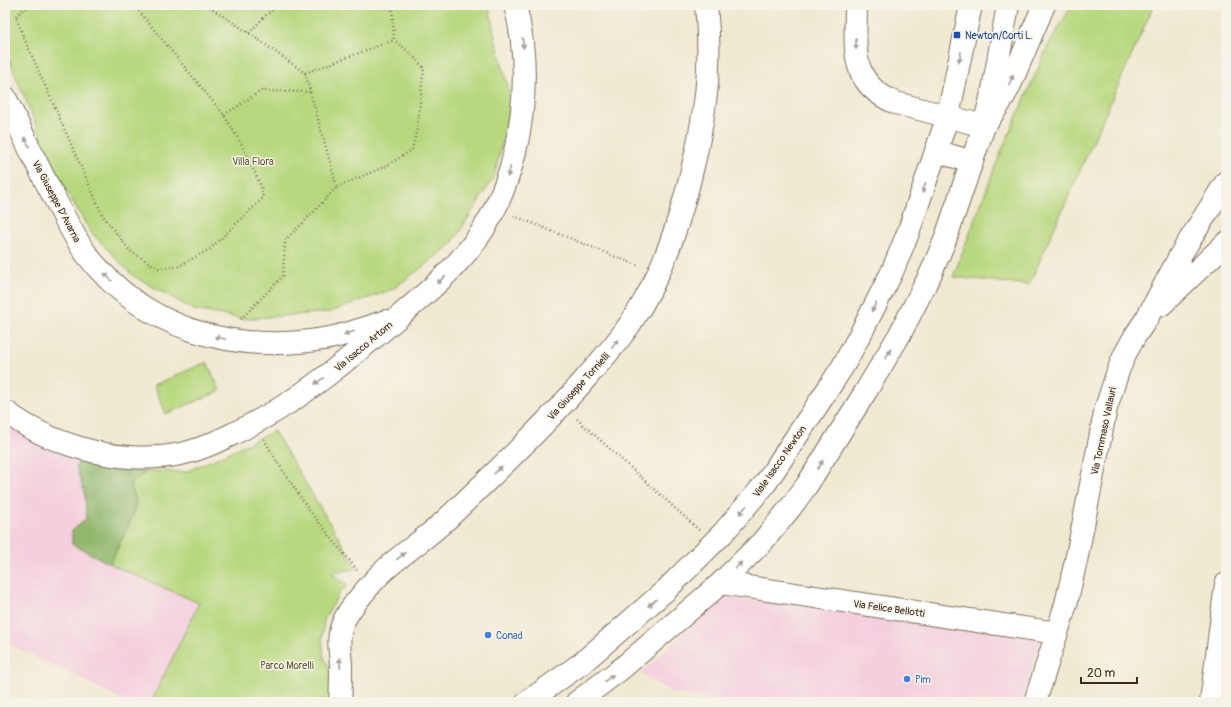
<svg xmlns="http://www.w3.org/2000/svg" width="1231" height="707" viewBox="0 0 1231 707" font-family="Pangolin,sans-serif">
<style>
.built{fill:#f4cfdd}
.green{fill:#b8d87f;stroke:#7a814e}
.forest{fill:#92b86e;stroke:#667146}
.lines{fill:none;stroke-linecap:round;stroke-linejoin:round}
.minor-casing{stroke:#7a6d5d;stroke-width:24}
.major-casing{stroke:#7a6d5d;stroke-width:24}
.highway-casing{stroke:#7a6d5d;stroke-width:24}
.path{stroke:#7a6d5d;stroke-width:2.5;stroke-dasharray:1 3;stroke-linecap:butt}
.minor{stroke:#fff;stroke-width:22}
.major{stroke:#fff;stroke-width:22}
.highway{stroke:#fff;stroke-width:22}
.oneway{fill:#a79f9a}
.transit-dot{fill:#1a4fb4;stroke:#f7f3e8;stroke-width:1.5}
.shop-dot{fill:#3f7fe0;stroke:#f7f3e8;stroke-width:1.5}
.labels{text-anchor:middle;stroke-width:3;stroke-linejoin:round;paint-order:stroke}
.transit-label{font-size:10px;fill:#164399;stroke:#f7f3e8;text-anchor:start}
.park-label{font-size:10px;fill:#5a5636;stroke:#f7f3e8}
.street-label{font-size:10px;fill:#3b2a1e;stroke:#f7f3e8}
.shop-label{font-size:10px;fill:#366cbe;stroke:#f7f3e8;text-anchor:start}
</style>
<rect width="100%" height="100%" fill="#f7f3e8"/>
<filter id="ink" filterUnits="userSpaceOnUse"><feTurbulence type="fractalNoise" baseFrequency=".025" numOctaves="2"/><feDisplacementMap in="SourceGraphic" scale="8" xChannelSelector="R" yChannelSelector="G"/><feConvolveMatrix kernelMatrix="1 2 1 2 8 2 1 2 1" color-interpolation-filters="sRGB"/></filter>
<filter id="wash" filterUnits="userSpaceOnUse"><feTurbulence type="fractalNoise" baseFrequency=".012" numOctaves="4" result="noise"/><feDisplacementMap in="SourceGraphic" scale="16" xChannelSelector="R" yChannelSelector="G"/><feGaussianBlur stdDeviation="0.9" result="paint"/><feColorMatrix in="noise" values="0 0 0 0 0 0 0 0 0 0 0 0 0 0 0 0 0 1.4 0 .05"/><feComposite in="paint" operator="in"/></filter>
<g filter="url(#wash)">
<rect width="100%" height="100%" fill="#f0e9d1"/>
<!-- built -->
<path class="built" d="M5 424 49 449 79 458 147 471 130 484 110 564 199 603 151 702H128L5 642Z
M722 596 1041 637 1022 702H727L672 693 641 673Z"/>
<!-- green -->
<path class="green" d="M5 5H489L495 38 512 101 494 177 451 245 393 289 330 312 245 319 194 310 132 275 90 231 55 171 5 50Z
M1072 5H1154L1029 285 953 277 1000 154 1048 46Z
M207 362 220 391 166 414 154 385Z
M274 431 357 568 332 574 348 585 340 592 324 620 322 639 324 657 336 680 332 702H151L199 603 110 564 133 516 136 501 130 484 147 471 185 472 215 459Z"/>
<!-- forest -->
<path class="forest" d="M79 458 147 471 130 484 136 501 133 516 110 564 72 544V531L86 519 85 495 76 467Z"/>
</g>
<g filter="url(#ink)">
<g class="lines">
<defs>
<path id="minor" d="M856 5C856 48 848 83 896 103L984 126
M5 97C21 130 36 164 54 197 64 217 74 237 87 255 144 329 233 354 323 339 344 336 365 328 386 321
M936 151 972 162
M1161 305 1226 243
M5 411C27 428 53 440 80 448 111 457 148 461 180 454 201 450 220 440 239 431 254 423 268 416 282 407 317 385 349 358 381 332 420 298 463 266 489 220 523 158 533 73 515 5
M721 583 1057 633
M340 702C341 689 341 677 341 665 340 651 337 636 343 623 347 613 354 604 361 596 369 586 377 576 387 568 407 550 431 535 451 515 495 473 539 431 580 385 597 365 615 346 630 324 663 276 681 218 694 162 701 131 707 99 708 67 709 47 708 26 706 5
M1035 702 1066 604 1077 556 1106 408 1118 371 1125 354 1135 336 1147 318 1181 254 1226 182
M1211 702 1226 584"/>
<path id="major" d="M527 702 582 663 666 590 723 533 765 484 828 389 843 366 862 331 892 272 908 233 948 116
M577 702 621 669 721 583 763 541 791 507 807 485 866 391 900 334 931 273 945 240 984 126 1000 103 1009 87 1044 5"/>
<path id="highway" d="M948 116 971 5
M984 126 993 89 1008 5"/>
</defs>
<!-- minor casing -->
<use href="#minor" class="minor-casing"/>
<!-- major casing -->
<use href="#major" class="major-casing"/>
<!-- highway casing -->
<use href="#highway" class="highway-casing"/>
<!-- path -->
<path class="path" d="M29 5 26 7 16 17 24 38 103 216 130 251 158 268 177 267 210 249 263 198 261 186 243 147 224 115 134 5
M206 5 249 33 305 73 337 187 304 222 285 240 283 276 240 320
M249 33 267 14 279 5
M305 73 394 40 392 5
M224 115 261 91 311 92
M337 187 386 166 412 150 417 129 424 68 412 55 394 40
M514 216 639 266
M577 419 699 530
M264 439 276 460 309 510 357 570"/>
<!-- minor -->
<use href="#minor" class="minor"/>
<!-- major -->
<use href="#major" class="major"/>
<!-- highway -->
<use href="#highway" class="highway"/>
</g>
<!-- one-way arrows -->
<defs><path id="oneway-solid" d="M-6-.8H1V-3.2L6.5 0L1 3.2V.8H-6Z"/></defs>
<g class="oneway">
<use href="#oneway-solid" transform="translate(523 43) rotate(84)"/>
<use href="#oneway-solid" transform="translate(856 44) rotate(89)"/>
<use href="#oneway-solid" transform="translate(960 57) rotate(101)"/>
<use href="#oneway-solid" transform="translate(1011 80) rotate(-67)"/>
<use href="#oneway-solid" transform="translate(27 142) rotate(-116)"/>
<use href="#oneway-solid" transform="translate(509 172) rotate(106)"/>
<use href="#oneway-solid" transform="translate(924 188) rotate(108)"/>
<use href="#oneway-solid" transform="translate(108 277) rotate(-136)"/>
<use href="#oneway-solid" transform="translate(441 280) rotate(137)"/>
<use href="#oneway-solid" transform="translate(874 307) rotate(117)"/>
<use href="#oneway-solid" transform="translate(349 333) rotate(164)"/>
<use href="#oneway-solid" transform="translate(220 338) rotate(-168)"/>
<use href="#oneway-solid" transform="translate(615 344) rotate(-52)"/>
<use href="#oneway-solid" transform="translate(888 354) rotate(-60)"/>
<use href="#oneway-solid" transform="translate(319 381) rotate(145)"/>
<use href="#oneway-solid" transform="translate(820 465) rotate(-57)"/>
<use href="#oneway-solid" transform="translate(498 470) rotate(-44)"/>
<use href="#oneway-solid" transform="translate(743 510) rotate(131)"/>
<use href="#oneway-solid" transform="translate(401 556) rotate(-39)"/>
<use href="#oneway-solid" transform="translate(738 566) rotate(-46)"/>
<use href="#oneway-solid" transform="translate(652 603) rotate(139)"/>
<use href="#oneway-solid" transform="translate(340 663) rotate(-93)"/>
<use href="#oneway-solid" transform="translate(609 678) rotate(-37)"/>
</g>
</g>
<!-- markers -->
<rect class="transit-dot" x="953" y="31" width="8" height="8" rx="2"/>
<g class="shop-dot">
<circle cx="488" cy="635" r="4"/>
<circle cx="907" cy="679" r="4"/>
</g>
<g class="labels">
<!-- transit labels -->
<g class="transit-label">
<text x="965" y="39">Newton/Corti L.</text>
</g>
<!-- park labels -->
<g class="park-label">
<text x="253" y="165">Villa Flora</text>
<text x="287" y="669">Parco Morelli</text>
</g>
<!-- street labels -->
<g class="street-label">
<text transform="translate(57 201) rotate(62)" y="4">Via Giuseppe D'Avarna</text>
<text transform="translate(363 346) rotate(-40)" y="4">Via Isacco Artom</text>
<text transform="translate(578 386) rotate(-48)" y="4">Via Giuseppe Tornielli</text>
<text transform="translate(1103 431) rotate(-78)" y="4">Via Tommaso Vallauri</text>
<text transform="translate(779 461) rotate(-55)" y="4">Viale Isacco Newton</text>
<text transform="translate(889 608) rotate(8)" y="4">Via Felice Bellotti</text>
</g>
<!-- shop labels -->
<g class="shop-label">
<text x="496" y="639">Conad</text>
<text x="915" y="683">Pim</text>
</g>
</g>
<!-- margin -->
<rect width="1231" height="707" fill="none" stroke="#f7f3e8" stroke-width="20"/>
<!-- scale -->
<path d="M1081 677v6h56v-6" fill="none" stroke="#3b2a1e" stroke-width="2"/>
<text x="1087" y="677" font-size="12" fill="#3b2a1e" stroke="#f7f3e8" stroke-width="3" paint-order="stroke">20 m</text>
</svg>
